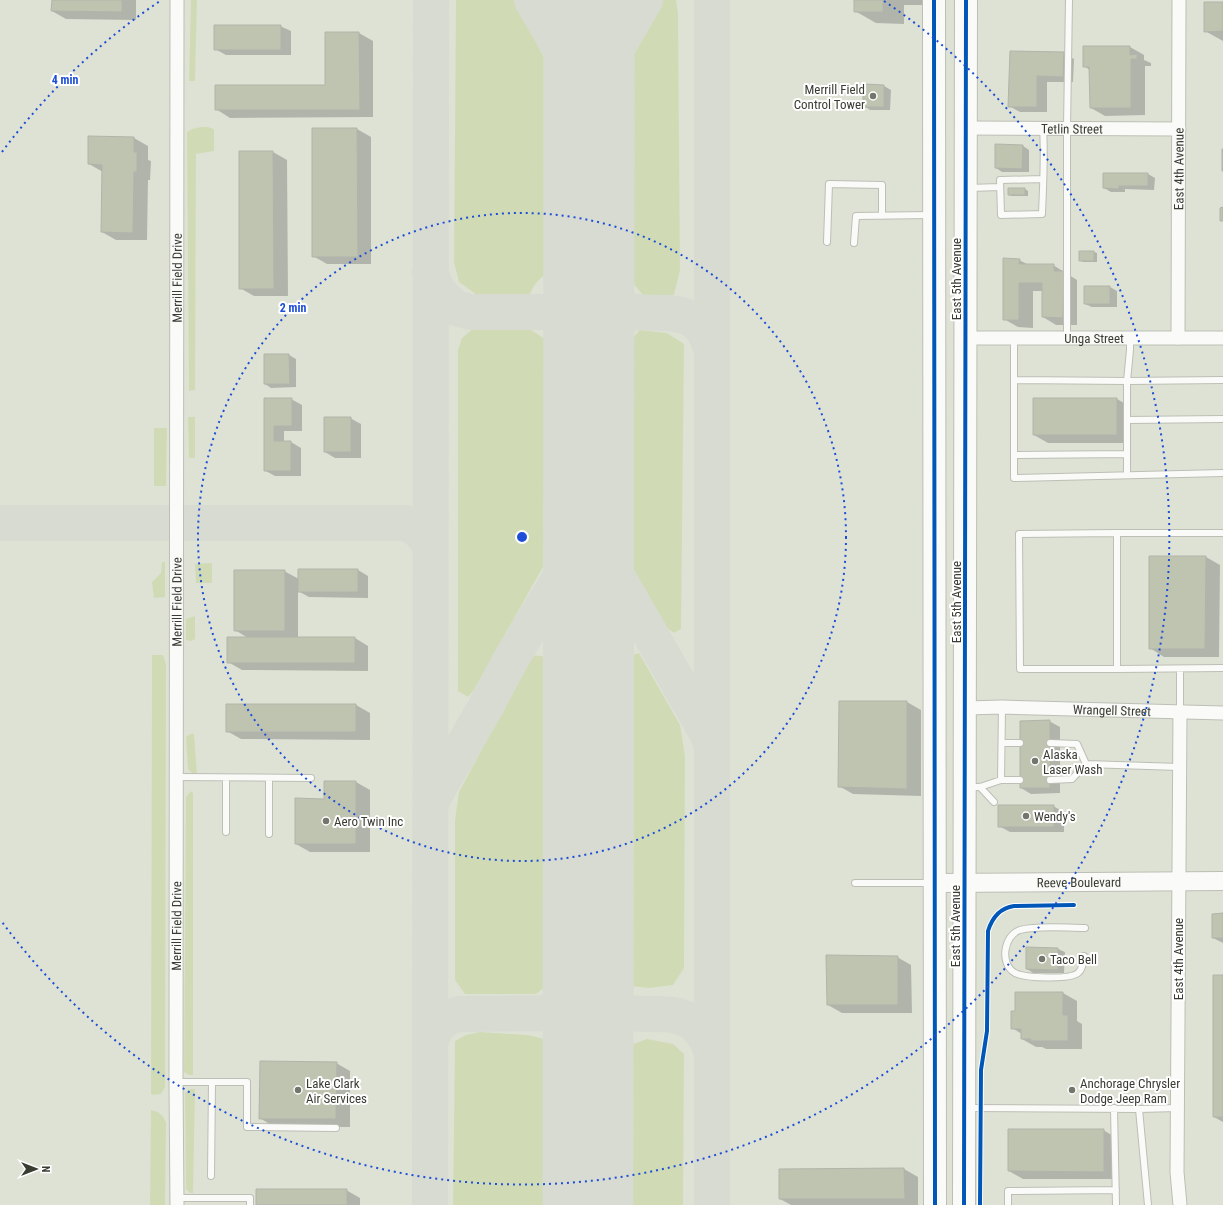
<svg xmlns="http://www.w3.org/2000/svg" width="1223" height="1205" viewBox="0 0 1223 1205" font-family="'Roboto Condensed',sans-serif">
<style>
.green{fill:#d0dbb6}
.shadow{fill:#0003}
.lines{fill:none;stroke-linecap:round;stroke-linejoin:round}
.taxiway{stroke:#d8dbd2;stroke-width:36}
.runway{stroke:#d8dbd2;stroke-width:91}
.building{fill:#bfc4b1;stroke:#b1b4aa}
.lane-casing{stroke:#bcbfb5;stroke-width:8}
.street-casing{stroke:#bcbfb5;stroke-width:15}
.secondary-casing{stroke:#bcbfb5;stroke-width:20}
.highway-casing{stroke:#bcbfb5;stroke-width:24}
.lane{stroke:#fafbf9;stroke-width:6}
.street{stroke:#fafbf9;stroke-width:13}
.secondary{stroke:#fafbf9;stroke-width:18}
.highway{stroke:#fafbf9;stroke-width:22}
.cycleway-casing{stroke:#fff;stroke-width:6}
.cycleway{stroke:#0057b8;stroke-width:4}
.ring{fill:none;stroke:#1d4ed8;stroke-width:2;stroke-dasharray:2 4}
.poi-dot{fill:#73766c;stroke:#fff;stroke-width:1.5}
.labels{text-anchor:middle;stroke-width:4;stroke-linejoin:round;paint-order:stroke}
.poi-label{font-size:13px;fill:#393c33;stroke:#fff;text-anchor:start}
.street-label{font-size:13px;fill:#393c33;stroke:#fff}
.centre{fill:#1d4ed8;stroke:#fff;stroke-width:2}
.ring-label{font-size:12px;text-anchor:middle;font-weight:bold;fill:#1d4ed8;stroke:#fff;stroke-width:4;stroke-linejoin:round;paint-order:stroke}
</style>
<rect width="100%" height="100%" fill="#dee2d5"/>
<!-- green -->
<path class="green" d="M191 0H197L195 81H189Z
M456 0H514L551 71 546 273 535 284 528 297 481 298 459 282 454 262Z
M662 0H676L678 13 680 270 674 295H643L626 275 628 65Z
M201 127H208L214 129V151L196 154 195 390 189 391 187 132 192 129Z
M475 327 530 329 548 341V558L474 690 468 697 458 691V350L462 338Z
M640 330 667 333 684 344 681 629 674 633 663 625 630 564 625 550 626 345Z
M188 417H195V458H189Z
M154 428H167L166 486H154Z
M162 562H165V597L154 598 152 582 161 573Z
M212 563V583H196L195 564Z
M195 616V639L191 641 186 640V619Z
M639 653 680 725 685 756 684 968 673 985 649 988 632 986 625 974 630 656Z
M152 655H163L166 664 165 1087 161 1094 153 1095 151 1094Z
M532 655 548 657 549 984 536 994H465L455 980V820L459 792Z
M190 734H194L197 774H193L188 769 186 737Z
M191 791 193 793V1075H189L184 1072 186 797Z
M480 1032 527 1035 541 1038 554 1052 552 1205H453L455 1041 466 1035Z
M647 1039 673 1044 684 1054 683 1205H626L624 1062 628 1046Z
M190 1089H195L193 1193H190L186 1189 185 1093Z
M151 1110C159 1112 163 1114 166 1123L165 1205H150Z"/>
<!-- shadow -->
<path class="shadow" d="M53 0H136V20L66 19 52 11Z
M855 0H922V5H904V24L876 23 855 11Z
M1223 3V41L1205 31Z
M280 26 291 31V55H226L215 49Z
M326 33H359L373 41V117L230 118 216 109 326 86Z
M1084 47H1130L1144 55V60L1151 63V66H1145V115L1105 116 1091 108 1090 70 1084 66Z
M1011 52 1063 53 1074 59 1073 82H1047V112H1020L1009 106Z
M884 86 891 90 890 110H870L864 106Z
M357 129 371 137V264H327L313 256Z
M89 137 134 138 148 146V160L151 161 150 180H148L147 240H116L102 232 103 172 89 164Z
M1023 146 1029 150V172H1002L996 168Z
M273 152 287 160 288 296H254L240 288Z
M1148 174 1155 178 1154 190 1125 189V192H1111L1104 188Z
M1025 189 1028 191V196H1012L1009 195Z
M1094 252 1097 253V262H1083L1080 260Z
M1019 260 1029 265H1053L1077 280V325H1056L1043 317V291H1033V328L1018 327 1004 319Z
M1085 287H1110L1117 291V307H1092L1085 304Z
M265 355H289L296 359V387L271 388 265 384Z
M264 399H291L302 405V431H284V442H291L301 448V476H275L264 470Z
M1117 399 1131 407V443H1048L1034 435Z
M350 418 361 424V458H335L325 452Z
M1206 557 1220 565 1219 657H1164L1150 648Z
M358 570 368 576V598L309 597 298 591V638H355L368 646V671L242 670 228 662 248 638 235 630 284 571 299 579Z
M907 702 921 710V796L853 794 839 786Z
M356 705 370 713V740L241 739 227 731Z
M1049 721 1060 727V793L1031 794 1021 788Z
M356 782 370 790V852H310L296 844Z
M1053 806 1064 812V832H1010L999 826Z
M1223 914V943L1213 938Z
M1058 949 1065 952 1064 973H1033L1027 969Z
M897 957 911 965 912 1013H842L828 1005Z
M1223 976V1122L1214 1117Z
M1063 993 1077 1001V1021L1082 1024V1049H1046L1042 1047H1036L1022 1039V1034L1012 1028Z
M336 1063 350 1071V1127H274L260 1118Z
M1103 1130 1117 1138V1179H1023L1009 1171Z
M904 1169 918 1177V1205H791L780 1199V1170Z
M346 1190 360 1198V1205H257Z"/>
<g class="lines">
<!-- taxiway -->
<path class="taxiway" d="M532 0 575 73 583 95 589 122
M589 121 594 97 601 76 645 0
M589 267C592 278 596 291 605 299 639 332 697 285 712 353
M430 272 436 287 441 294 447 301 456 308 470 312H547L564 306 577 294 582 287 589 267
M589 365C595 333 602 322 634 312
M589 504 601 548 706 731 710 740
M0 523H406C418 529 424 534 430 546
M432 801 434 796 485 708 510 661 576 551 580 541 589 504
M589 961C592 972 594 986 601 996 630 1038 689 983 712 1053
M543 1013C571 1020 581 1033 588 1059
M430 1044C435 1025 443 1017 461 1014L543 1013 559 1009 574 999 579 992 582 986 589 961
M430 1205 431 0
M712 1205V0"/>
<!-- runway -->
<path class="runway" d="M588 1205 589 0"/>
</g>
<!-- building -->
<path class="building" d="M52 0H122V12L51 11Z
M854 0H883V12H854Z
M1204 2H1223V31L1204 32Z
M214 25H281V50H214Z
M325 32H359L360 110H215V85H325Z
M1083 46H1130V55L1137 54V59H1131V108H1090L1089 67H1083Z
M1010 51 1064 52 1063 77 1037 76V107H1008Z
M863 84 884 85V107H863Z
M312 128H357L358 257H312Z
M88 136 134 137V152H137V172H134L133 233 101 232 102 165 88 164Z
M995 144 1023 145 1022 169 995 168Z
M1222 149H1223V171H1222Z
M239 151H273L274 289H239Z
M1103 173H1148V186H1119V189L1103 188Z
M1008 188H1025V195H1008Z
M1223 207V221H1220V208Z
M1079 251H1094V261H1079Z
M1003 258 1020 259 1019 264H1054V271H1064L1063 318 1042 317V283H1019V320H1003Z
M1084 286H1110V304H1084Z
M264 354H289L290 384H264Z
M264 398H292V426H274V441H291V471H264Z
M1033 398H1117V435H1033Z
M324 417H351V452H324Z
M1149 556H1206L1205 649H1149Z
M298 569H358V592H298Z
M234 570H285V631H234Z
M227 637H355V663H227Z
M839 701H907V789L838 787Z
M226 704H356V732H226Z
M1050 720V788H1020V721Z
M324 781H356V844H295V798L324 799Z
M998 805H1054V827H998Z
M1223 913V938H1212V914Z
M1026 947 1058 948V970L1026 969Z
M826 955 898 956V1005H827Z
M1213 975H1223V1117H1213Z
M1015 992H1063V1015H1068V1041H1031V1039H1021V1029H1011V1011H1015Z
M260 1061 337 1062 336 1119H259Z
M1008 1129H1104V1172L1008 1171Z
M904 1168 905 1199H779V1169Z
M256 1189H347V1205H256Z"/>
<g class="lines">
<defs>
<path id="lane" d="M1043 128C1045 157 1043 186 1042 214L1001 215 1000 180 1043 179
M969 188 1000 187
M827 242 829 184 882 185V216
M854 243 856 216 931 215
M1067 337V128L1069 0
M1014 338V478L1223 473
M1130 338V350L1127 381 1223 380
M1014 380 1127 381V454L1014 455
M1127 420 1223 419
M1127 454V475
M1223 533H1117V669L1223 668
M1117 669H1020L1019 534 1117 533
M1180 712V669
M1002 743H1020
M1050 743 1077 744 1086 764
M176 777 311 778
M226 778V832
M269 778V834
M1001 780 1002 707
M1050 780 1072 779 1086 764 1179 767
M969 787H980L1001 780H1020
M980 787 994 802
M855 883H932
M1084 956C1083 962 1083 969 1078 973 1069 980 1025 978 1015 973 999 964 1004 935 1020 930 1038 925 1066 928 1085 928
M176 1082H247V1127L336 1128
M968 1108 1139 1109 1177 1108
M1114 1108 1116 1205
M1139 1109 1148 1205
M211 1176 212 1082
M177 1198H250V1205
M1008 1205V1191L1116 1190"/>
<g id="street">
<path id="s1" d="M965 128 1179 129"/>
<path id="s2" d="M966 338H1223"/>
<path id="s3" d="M1178 338 1179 0"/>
<path id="s4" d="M966 708 1002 707 1223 713"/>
<path d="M1180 712 1177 1172 1180 1205"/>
<path id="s5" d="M177 1205 176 1082 177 0"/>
</g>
<g id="secondary">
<path id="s6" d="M935 883 1223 881"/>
</g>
<path id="highway" d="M934 0 935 1205
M964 1205 966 0"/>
</defs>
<!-- lane casing -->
<use href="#lane" class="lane-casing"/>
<!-- street casing -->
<use href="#street" class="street-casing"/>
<!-- secondary casing -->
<use href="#secondary" class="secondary-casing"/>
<!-- highway casing -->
<use href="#highway" class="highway-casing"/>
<!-- lane -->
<use href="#lane" class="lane"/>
<!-- street -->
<use href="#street" class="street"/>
<!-- secondary -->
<use href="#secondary" class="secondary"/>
<!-- highway -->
<use href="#highway" class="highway"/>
<defs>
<path id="cycleway" d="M934 0 935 1205
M964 1205 966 0
M980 1205 981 1070 987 1031 988 931C992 918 1000 908 1014 906L1074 905"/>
</defs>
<!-- cycleway casing -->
<use href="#cycleway" class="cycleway-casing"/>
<!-- cycleway -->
<use href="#cycleway" class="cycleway"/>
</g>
<!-- distance rings -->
<g class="ring">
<circle cx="522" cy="537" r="324"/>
<path d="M2 152A647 647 0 0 1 160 1M884 1A647 647 0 1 1 2 922"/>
</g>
<!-- markers -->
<g class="poi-dot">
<circle cx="873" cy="96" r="4"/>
<circle cx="1035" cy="761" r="4"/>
<circle cx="1026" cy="816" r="4"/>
<circle cx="326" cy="821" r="4"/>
<circle cx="1042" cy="959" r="4"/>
<circle cx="298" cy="1090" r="4"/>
<circle cx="1072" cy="1090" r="4"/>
</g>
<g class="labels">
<!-- poi labels -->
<g class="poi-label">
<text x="865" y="94" text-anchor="end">Merrill Field<tspan x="865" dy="15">Control Tower</tspan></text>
<text x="1043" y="759">Alaska<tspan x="1043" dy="15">Laser Wash</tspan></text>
<text x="1034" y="821">Wendy's</text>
<text x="334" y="826">Aero Twin Inc</text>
<text x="1050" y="964">Taco Bell</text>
<text x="306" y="1088">Lake Clark<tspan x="306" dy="15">Air Services</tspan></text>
<text x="1080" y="1088">Anchorage Chrysler<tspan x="1080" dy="15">Dodge Jeep Ram</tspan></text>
</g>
<!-- street labels -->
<g class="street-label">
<text dy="5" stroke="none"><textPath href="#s1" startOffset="107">Tetlin Street</textPath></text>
<text dy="5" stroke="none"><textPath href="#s3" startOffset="169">East 4th Avenue</textPath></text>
<text dy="5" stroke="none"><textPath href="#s5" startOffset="927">Merrill Field Drive</textPath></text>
<text transform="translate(956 279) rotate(-90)" y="5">East 5th Avenue</text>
<text dy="5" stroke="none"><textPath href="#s2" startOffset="128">Unga Street</textPath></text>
<text transform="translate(956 602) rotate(-90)" y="5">East 5th Avenue</text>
<text dy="5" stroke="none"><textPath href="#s5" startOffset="603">Merrill Field Drive</textPath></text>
<text dy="5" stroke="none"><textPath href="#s4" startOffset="146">Wrangell Street</textPath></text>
<text dy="5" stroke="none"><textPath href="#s6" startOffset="144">Reeve Boulevard</textPath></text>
<text transform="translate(955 926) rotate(-90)" y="5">East 5th Avenue</text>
<text dy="5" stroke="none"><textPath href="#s5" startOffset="279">Merrill Field Drive</textPath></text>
<text transform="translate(1178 959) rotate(-90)" y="5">East 4th Avenue</text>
</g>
</g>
<circle cx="522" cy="537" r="6" class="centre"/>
<g class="ring-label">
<text x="65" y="84">4 min</text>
<text x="293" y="312">2 min</text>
</g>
<!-- north arrow -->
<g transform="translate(36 1169) rotate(90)" stroke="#ffffff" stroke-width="3" paint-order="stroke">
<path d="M0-3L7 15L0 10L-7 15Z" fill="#393c33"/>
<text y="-6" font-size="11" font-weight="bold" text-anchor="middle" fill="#393c33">N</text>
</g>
</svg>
